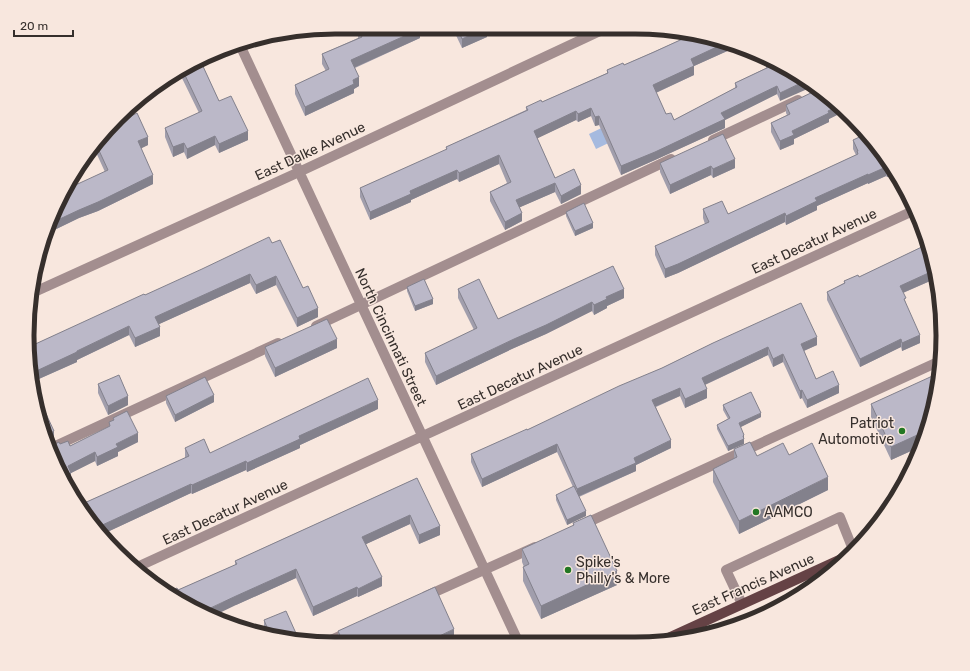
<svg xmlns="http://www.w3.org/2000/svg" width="970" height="671" viewBox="0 0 970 671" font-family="Rubik,sans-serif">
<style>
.water{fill:#a6badf}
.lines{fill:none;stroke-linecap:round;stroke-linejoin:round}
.minor{stroke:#a38e8f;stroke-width:10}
.major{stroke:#654245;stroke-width:10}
.wall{fill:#a19eac}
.shaded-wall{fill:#83818c}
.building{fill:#bbb8c8;stroke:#83818c}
.poi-dot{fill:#227723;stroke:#f8e7de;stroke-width:1.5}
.labels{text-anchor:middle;stroke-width:3;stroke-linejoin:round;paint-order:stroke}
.street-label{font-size:14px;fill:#362f2c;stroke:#f8e7de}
.poi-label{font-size:14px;fill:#362f2c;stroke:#f8e7de;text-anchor:start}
.rim{fill:none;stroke:#362f2c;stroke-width:5}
</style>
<rect width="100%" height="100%" fill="#f8e7de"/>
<!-- water -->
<path class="water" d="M616 121 623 136 596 149 589 134Z"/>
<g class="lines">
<!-- minor -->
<path class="minor" d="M240 45 518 641
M713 140 798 100
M30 294 299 172 600 31
M316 326 671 159
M51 448 278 343
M582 525 940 361
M135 568 915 210
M426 596 535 547
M742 604 726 570 840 517 854 552
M324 643 351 631"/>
<!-- major -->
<path class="major" d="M666 639 850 555"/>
</g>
<!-- wall -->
<path class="wall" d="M358 28 420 38 355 68 359 86 354 89V93L305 116 295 94V85L326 71 322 64V54L358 38Z
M453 29H487V37L462 48Z
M694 33 734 48 694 66V75L656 93 666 114 674 120 735 88V83L766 68V61L789 68 780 101 777 94 725 120V128L655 160 621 175 599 125 595 126 591 116 578 122 576 120 537 138 555 178 581 194 561 204 555 192 520 207 522 221 505 230 490 201V192L507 183 499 164 459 182 457 179 411 200V202L370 220 360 197V188L446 150V147L526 110V107L542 102 607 73V70L624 65 689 36V34Z
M201 62 219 101 248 140 219 153 215 145 187 159 184 152 173 157 165 137V128L199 113 179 72Z
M817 90 845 111 829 119V122L794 139V144L780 150 771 132V123L787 115 786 113V105Z
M115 124 148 145 141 148 153 184 98 211 79 218 46 234 51 217 105 172 94 148 103 132Z
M853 140 891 164 896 173 887 177 886 176 868 184V183L817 206V210L786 225 785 222 678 273 665 278 655 255V246L705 224 703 218V209L728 214 856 155 853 149Z
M660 163 735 168 713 178 711 175 670 194 660 172Z
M566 212 593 228 575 236 566 216Z
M272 243 303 288 318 317 297 327 276 285 256 294 250 283 159 324 160 336 135 347 129 335 77 360V362L32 382 31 346 145 295Z
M928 244 937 276V279V278L903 293 906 304 920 343 902 351 901 347 860 367 827 300V292L844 283V281L859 277Z
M613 266 624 298 607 306V308L594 315 592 311 546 334 514 348 436 385 425 362V353L474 330 458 298V289L498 319Z
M407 287 433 304 415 311 407 291Z
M942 323 943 336V338L939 329V324Z
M713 343 817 345 804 351 816 379 839 393 807 408 802 398 800 399 783 362 773 367 768 355 705 385 707 398 685 408 680 396 656 407 671 448 636 465V471L579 497 586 516 567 525 556 500V495L573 487 557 452 482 487 471 462V454L527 430 662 368Z
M265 347 337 348 275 377 265 356Z
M98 384 128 405 108 415 98 393Z
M166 396 214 402 175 422 166 403Z
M937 396 922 446 891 460 871 417V404Z
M723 405 761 417 740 427 744 435V444L728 451 717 429V425L728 419 723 410Z
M378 409 300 445V448L247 472 246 470 192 494 191 493 103 534 82 504 185 458V448L210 453Z
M113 418 138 442 118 452V456L97 466 95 461 71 473V482L53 445 60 444 70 446 109 427V422L113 420Z
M734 449 757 456 828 490 739 534 713 482V469L734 459Z
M417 478 440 535 419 544 410 524 366 544 382 586 358 597 357 596 313 616 296 578 236 605 178 590 235 565V561Z
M573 523 617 585 541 619 523 581V567H524L522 562V549L573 526Z
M264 620 275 638 265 635 264 633Z
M338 631 454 642 338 644Z"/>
<!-- shaded-wall -->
<path class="shaded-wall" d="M420 29V38L351 69V60Z
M483 29H487V37L462 48V39Z
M723 44 734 48 694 66V75L653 94V85L691 59Z
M359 77V86L354 89V93L305 116V107Z
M805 81 812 87 780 101V93Z
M777 86V94L725 120V128L655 160 621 175V166L721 113Z
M838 106 845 111 829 119V122L794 139V144L780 150V141L792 131 828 111Z
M591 108V116L578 122V114Z
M576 111V120L534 140V131Z
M599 116V125L595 126V117Z
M248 131V140L219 153V144Z
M215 136V145L187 159V149Z
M148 137V145L138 150V141Z
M184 143V152L173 157V147Z
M499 155V164L459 182V173Z
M735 159V168L713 178V169Z
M711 166V175L670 194V185Z
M892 166 896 173 887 177V168Z
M886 167V176L868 184V175Z
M457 170V179L411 200V202L370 220V212L410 191Z
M868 174V183L817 206V210L786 225V216L815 198Z
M153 175V184L98 211 79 218 46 234 49 224Z
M555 183V192L516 209V200Z
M581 185V194L561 204V196Z
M522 213V221L505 230V222Z
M785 213V222L678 273 665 278V269Z
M593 223V228L575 236V231Z
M935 270 937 274V278L900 294V286Z
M250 274V283L155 326V317Z
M276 276V285L256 294V285Z
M624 289V298L607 306V308L594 315V305L606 297Z
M433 299V304L415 311V306Z
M592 302V311L546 334 514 348 436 385V376Z
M318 308V317L297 327V318Z
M129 326V335L77 360V362L32 382V373Z
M160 327V336L135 347V338Z
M920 335V343L902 351V343Z
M817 337V345L801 352V344Z
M337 339V348L275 377V368Z
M901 339V347L860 367V359Z
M768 347V355L702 386V378Z
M783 354V362L773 367V359Z
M839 385V393L807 408V400Z
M680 388V396L652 408V400Z
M707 389V398L685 408V399Z
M802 390V398L800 399V391Z
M214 395V402L175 422V415Z
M128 396V405L108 415V406Z
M378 400V409L300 445V448L247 472V463L299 436Z
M761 413V417L739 428V423Z
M54 431V440L49 443 46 435Z
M926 431 922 446 891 460V447Z
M138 433V442L118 452V456L97 466V457L116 444Z
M744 435V444L728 451V446Z
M671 440V448L636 465V471L577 497V489L634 458Z
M557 444V452L482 487V479Z
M95 452V461L71 473V482L67 484 62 477 68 466Z
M246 461V470L192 494V485Z
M828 477V490L739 534V521Z
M191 484V493L103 534 98 527Z
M586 511V516L567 525V520Z
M410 515V524L362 546V537Z
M440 526V535L419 544V535Z
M296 569V578L236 605 211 617 202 612 236 596Z
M617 571V585L541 619V606Z
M382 577V586L358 597V589Z
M357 587V596L313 616V607Z
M454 629V642L425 643Z"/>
<!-- building -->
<path class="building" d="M359 27 420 28V29L351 60 359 77 353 80 354 84 305 107 295 85 329 69 322 54 362 37 358 28Z
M458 29H483L462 39Z
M691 33H694L723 44 691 59 694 66 653 85 666 114 671 113 674 120 737 87 735 83 769 67 766 61H768L789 68 805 81 780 93 777 86 721 113 725 119 655 152 621 166 599 116 595 117 591 108 578 114 576 111 534 131 555 178 574 169 581 185 561 196 555 183 516 200 522 213 505 222 490 192 511 182 499 155 459 173 457 170 410 191 411 194 370 212 360 188 447 149 446 147 528 110 526 107 541 100 542 102 608 73 607 70 623 63 624 65 654 52 689 36V34Z
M201 62 219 101 231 96 248 131 219 144 215 136 187 149 184 143 173 147 165 128 202 111 183 71Z
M817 90 838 106 828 111 829 113 792 131 794 135 780 141 771 123 790 114 786 105Z
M137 113 148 137 138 141 153 175 98 202 79 210 49 224 51 217 69 188 108 170 96 144 103 132 115 122V124Z
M723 134 735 159 713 169 711 166 670 185 660 163Z
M866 134 892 166 887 168 886 167 868 175V174L815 198 817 201 786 216 785 213 678 264 665 269 655 246 709 222 703 209 722 201 728 214 858 154 857 151H858L853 140Z
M584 203 593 223 575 231 566 212Z
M269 237 272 243 280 240 303 288 308 286 318 308 297 318 276 276 256 285 250 274 155 317 160 327 135 338 129 326 77 351V352L32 373 31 346 144 294 145 295 202 269Z
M928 244 935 270 900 286 906 298 904 299 920 335 902 343 901 339 860 359 827 292 845 283 844 281 858 275 859 277Z
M613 266 624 289 606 297 607 299 594 305 592 302 546 325 514 339 436 376 425 353 477 328 458 289 479 279 498 319Z
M424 279 433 299 415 306 407 287Z
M801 303 817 337 801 344 816 379 833 371 839 385 807 400 802 390 800 391 783 354 773 359 768 347 702 378 707 389 685 399 680 388 652 400 671 440 634 458 636 463 577 489 557 444 482 479 471 454 527 429V430L619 386 662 368 713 343Z
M327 319 337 339 275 368 265 347Z
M942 323 943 333 939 324Z
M939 373 937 396 926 431 891 447 871 404Z
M119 375 128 396 108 406 98 384Z
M205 377 214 395 175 415 166 396Z
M368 378 378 400 299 436 300 439 247 463 246 461 192 485 191 484 98 527 82 504 189 456 185 448 204 439 210 453Z
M33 386 54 431 46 435 33 395Z
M751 392 761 413 739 423 744 435 743 436 744 439 728 446 717 425 730 418 723 405Z
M127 411 138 433 116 444 118 447 97 457 95 452 68 466 71 473 62 477 59 472 50 445H53L59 442 60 444 68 441 70 446 110 426 109 422 114 420 113 418Z
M750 442 757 456 783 443 789 455 812 443 828 477 739 521 713 469 737 457 734 449Z
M417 478 440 526 419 535 410 515 362 537 382 577 358 589 357 587 313 607 296 569 236 596 202 612 167 593 177 588 178 590 237 564 235 561Z
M574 486 586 511 567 520 556 495Z
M591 515 617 571 541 606 523 567 529 564 522 549 574 525 573 523Z
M435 587 454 629 425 643 344 644 338 631Z
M286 611 299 640 275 638 271 637 264 620Z"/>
<!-- markers -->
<g class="poi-dot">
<circle cx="902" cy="431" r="4"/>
<circle cx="756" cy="512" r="4"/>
<circle cx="568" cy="570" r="4"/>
</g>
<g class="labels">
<!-- street labels -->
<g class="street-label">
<text transform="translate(310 151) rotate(-25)" y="5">East Dalke Avenue</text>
<text transform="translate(814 241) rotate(-25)" y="5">East Decatur Avenue</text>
<text transform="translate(391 337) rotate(65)" y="5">North Cincinnati Street</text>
<text transform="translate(520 377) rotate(-25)" y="5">East Decatur Avenue</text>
<text transform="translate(225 512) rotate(-25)" y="5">East Decatur Avenue</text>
<text transform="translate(753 584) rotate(-24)" y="5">East Francis Avenue</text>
</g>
<!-- poi labels -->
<g class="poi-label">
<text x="894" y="428" text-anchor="end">Patriot<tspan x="894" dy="16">Automotive</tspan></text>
<text x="764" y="517">AAMCO</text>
<text x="576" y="567">Spike's<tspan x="576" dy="16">Philly's &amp; More</tspan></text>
</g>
</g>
<!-- crop -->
<path d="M0 0H970V671H0ZM335 34H635A301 301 0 0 1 936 335V336A301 301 0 0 1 635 637H335A301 301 0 0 1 34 336V335A301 301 0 0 1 335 34Z" fill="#f8e7de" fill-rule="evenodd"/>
<path class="rim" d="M335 34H635A301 301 0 0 1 936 335V336A301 301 0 0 1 635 637H335A301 301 0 0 1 34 336V335A301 301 0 0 1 335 34Z"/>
<!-- scale -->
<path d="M14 30v6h59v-6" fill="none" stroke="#362f2c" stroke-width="2"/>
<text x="20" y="30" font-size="12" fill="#362f2c" stroke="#f8e7de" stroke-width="3" paint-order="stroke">20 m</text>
</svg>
